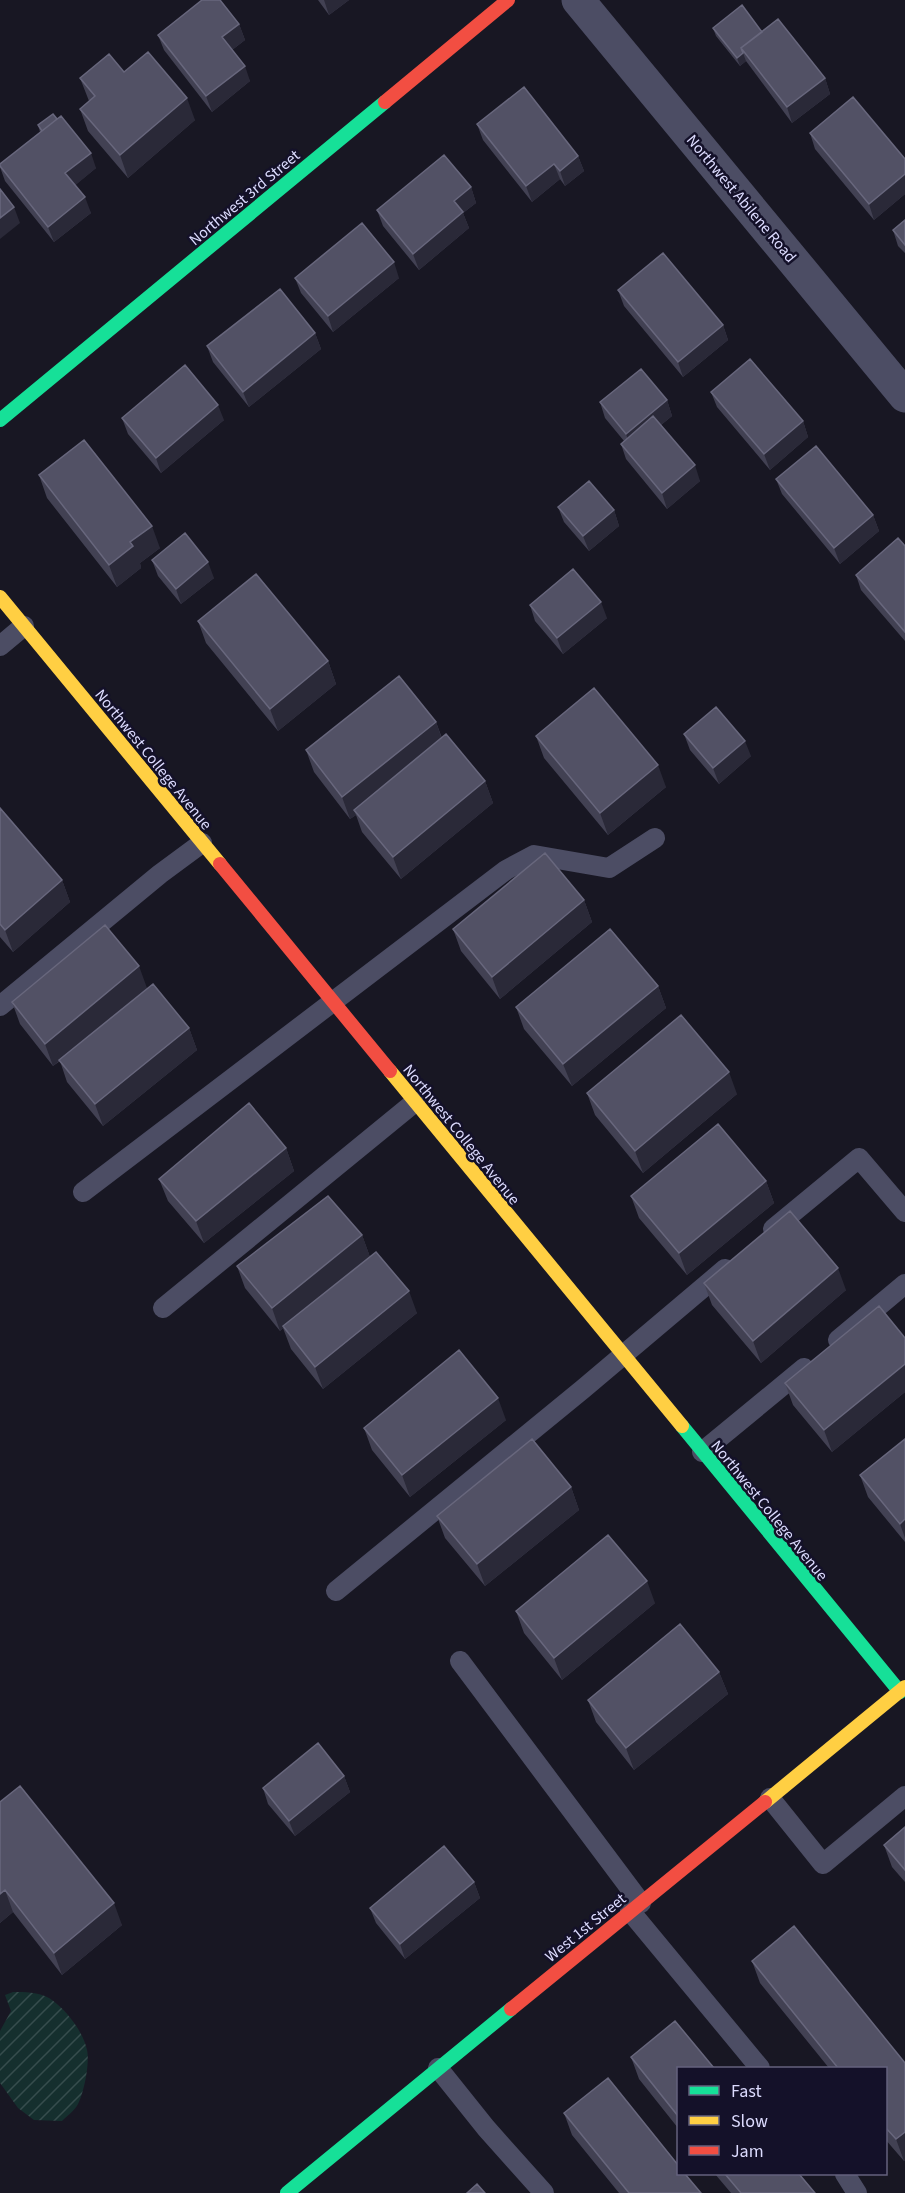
<svg xmlns="http://www.w3.org/2000/svg" width="905" height="2193" viewBox="0 0 905 2193" font-family="'Source Sans 3',sans-serif">
<style>
.garden{fill:url(#garden-furrows)}
.lines{fill:none;stroke-linecap:round;stroke-linejoin:round}
.lane{stroke:#4c4d64;stroke-width:20}
.street{stroke:#4c4d64;stroke-width:33}
.fast{stroke:#16e098;stroke-width:14}
.slow{stroke:#ffcf43;stroke-width:14}
.jam{stroke:#f24e42;stroke-width:14}
.wall{fill:#424153}
.shaded-wall{fill:#2a2938}
.building{fill:#525165;stroke:#68677d;stroke-width:1.5}
.labels{text-anchor:middle;stroke-width:5;stroke-linejoin:round;paint-order:stroke}
.street-label{font-size:16px;fill:#dcdbfe;stroke:#141129}
</style>
<defs>
<pattern id="garden-furrows" width="10" height="10" patternUnits="userSpaceOnUse" patternTransform="scale(1.5)"><rect width="10" height="10" fill="#152f2e"/><path d="M-1 1l2-2M0 10L10 0M9 11l2-2" fill="none" stroke="#364d4d"/></pattern>
</defs>
<rect width="100%" height="100%" fill="#181723"/>
<!-- garden -->
<path class="garden" d="M13 1992C25 1992 38 1992 49 1998 65 2008 83 2031 87 2050 90 2062 84 2093 78 2104 75 2110 67 2116 62 2121L34 2120 18 2108 0 2083V2031L11 2011 5 1995Z"/>
<g class="lines">
<!-- lane -->
<path class="lane" d="M0 646 24 626
M0 1006 160 874 202 843
M83 1192 506 870 534 855 609 868 655 838
M773 1229 859 1158 905 1212
M163 1308 415 1102
M838 1340 905 1284
M702 1452 804 1368
M336 1591 583 1389 725 1269
M460 1661 641 1903
M770 1798 823 1864 905 1796
M630 1911 760 2068
M438 2068 486 2128 544 2193
M845 2174 857 2193"/>
<!-- street -->
<path class="street" d="M578 0 905 396"/>
<!-- fast -->
<path class="fast" d="M0 420 385 102
M682 1426 900 1692
M287 2193 511 2009"/>
<!-- slow -->
<path class="slow" d="M0 597 220 864
M390 1071 682 1426
M765 1802 905 1687"/>
<!-- jam -->
<path class="jam" d="M385 102 508 0
M220 864 390 1071
M511 2009 765 1802"/>
</g>
<!-- wall -->
<path class="wall" d="M318 0H349L329 15Z
M239 24 245 40 232 50 250 81 212 112 164 50 158 35Z
M713 28 762 32 825 78 830 94 792 123 746 61 740 66 716 36Z
M124 72 195 120 128 178 88 131 80 109 89 101 80 78Z
M477 124 578 156 584 171 565 186 560 179 532 202 483 140Z
M38 125 96 168 75 185 91 213 54 242 5 181 0 167V164L40 132Z
M810 133 905 159V194L874 220 815 149Z
M471 187 476 203 463 213 469 228 419 270 383 226 377 210Z
M905 220V253L898 246 893 230Z
M295 278H399L333 332 301 293Z
M618 290 723 325 728 340 683 377 624 306Z
M315 333 321 349 249 407 213 362 207 346Z
M711 392 803 421 808 437 770 470 717 407Z
M667 400 672 416 661 425 700 481 667 509 626 459 621 444 624 441 605 418 600 402Z
M122 418 224 420 161 473 128 434Z
M39 475 160 548 140 563 141 568 117 587 47 498Z
M776 479 873 515 879 531 840 564 782 494Z
M558 507 614 510 619 526 589 551 564 522Z
M905 546V641L861 590 856 575Z
M152 560 214 578 181 604 158 576Z
M530 605 607 618 563 654 535 621Z
M198 621 328 661 336 684 278 731 206 643Z
M436 722 442 738 485 781 493 803 401 879 362 832 356 815 350 819 314 772 306 750Z
M684 734 751 756 719 784 690 750Z
M536 736 666 787 608 835 544 758Z
M0 808 62 880 70 902 13 952 0 937Z
M584 900 592 922 500 999 461 951 453 929Z
M658 986 666 1008 572 1086 524 1029 516 1007Z
M147 988 106 1022 189 1028 197 1050 103 1126 67 1082 60 1061 53 1066 20 1024 12 1002Z
M587 1093 737 1094 643 1173 595 1115Z
M286 1148 294 1171 204 1243 168 1201 159 1179Z
M766 1181 774 1203 687 1275 639 1218 631 1196Z
M362 1235 370 1257 417 1313 323 1389 291 1349 283 1328 280 1331 245 1288 237 1266Z
M704 1283 846 1290 761 1363 712 1305Z
M905 1338V1392L832 1452 793 1405 785 1383Z
M506 1420 410 1497 372 1450 364 1428Z
M905 1439V1542L868 1497 860 1475Z
M571 1487 579 1510 485 1586 445 1538 437 1516Z
M655 1603 562 1680 524 1633 516 1611Z
M719 1672 728 1694 634 1770 596 1722 588 1700Z
M344 1776 350 1792 295 1836 268 1804 263 1788Z
M0 1802 122 1925 62 1975 13 1912 0 1923Z
M905 1827V1882L892 1867 884 1845Z
M474 1882 480 1898 405 1959 376 1923 370 1908Z
M752 1961 905 2063V2160L904 2161 885 2139V2068H829L760 1983Z
M631 2057 678 2068V2128L639 2079Z
M564 2113 701 2193H619L572 2135Z
M715 2174H799L815 2193H731Z"/>
<!-- shaded-wall -->
<path class="shaded-wall" d="M324 0H349L329 15Z
M239 24 245 40 228 53 222 37Z
M743 53 746 61 740 66 737 58Z
M245 66 250 81 212 112 206 96Z
M825 78 830 94 792 123 787 107Z
M187 98 195 120 128 178 120 155Z
M91 153 96 168 71 189 65 173Z
M578 156 584 171 565 186 560 171Z
M554 164 560 179 532 202 526 186Z
M905 174V194L874 220 869 204Z
M471 187 476 203 463 213 469 228 419 270 413 254 454 201Z
M85 197 91 213 54 242 48 227Z
M14 207 20 223 0 239V218Z
M394 262 399 278 333 332 328 316Z
M723 325 728 340 683 377 678 362Z
M315 333 321 349 249 407 243 392Z
M667 400 672 416 631 449 626 434Z
M218 405 224 420 161 473 156 458Z
M803 421 808 437 770 470 764 454Z
M695 465 700 481 667 509 662 493Z
M614 510 619 526 589 551 583 536Z
M873 515 879 531 840 564 834 548Z
M152 526 160 548 140 563 141 568 117 587 109 565 130 542Z
M208 562 214 578 181 604 176 589Z
M601 602 607 618 563 654 557 638Z
M328 661 336 684 278 731 270 709Z
M436 722 444 745 354 810 356 815 350 819 342 797Z
M745 741 751 756 719 784 713 768Z
M658 765 666 787 608 835 600 813Z
M485 781 493 803 401 879 393 857Z
M62 880 70 902 13 952 5 930Z
M584 900 592 922 500 999 492 977Z
M139 966 147 988 53 1066 45 1044Z
M658 986 666 1008 572 1086 563 1064Z
M189 1028 197 1050 103 1126 95 1104Z
M729 1072 737 1094 643 1173 635 1151Z
M286 1148 294 1171 204 1243 196 1221Z
M766 1181 774 1203 687 1275 679 1253Z
M362 1235 370 1257 280 1331 272 1308Z
M838 1268 846 1290 761 1363 753 1341Z
M409 1291 417 1313 323 1389 315 1367Z
M905 1364V1392L832 1452 824 1430Z
M498 1398 506 1420 410 1497 402 1475Z
M571 1487 579 1510 485 1586 477 1564Z
M905 1519V1538L900 1524Z
M647 1581 655 1603 562 1680 554 1658Z
M719 1672 728 1694 634 1770 626 1748Z
M344 1776 350 1792 295 1836 289 1821Z
M474 1882 480 1898 405 1959 400 1944Z
M5 1890 13 1912 0 1923V1894Z
M114 1903 122 1925 62 1975 54 1953Z
M905 2132V2160L904 2161 896 2139Z"/>
<!-- building -->
<path class="building" d="M202 0H220L239 24 222 37 245 66 206 96 158 35Z
M742 5 762 32 741 48 743 53 737 58 713 28Z
M778 19 825 78 787 107 741 48Z
M148 52 187 98 120 155 80 109 95 96 80 78 109 54 124 72Z
M524 87 578 156 560 171 554 164 526 186 477 124Z
M853 97 905 159V174L869 204 810 133Z
M53 114 57 119 42 131 38 125Z
M61 116 91 153 65 173 85 197 48 227 0 166V164Z
M444 155 471 187 454 201 463 212 413 254 377 210Z
M0 189 14 207 0 218Z
M905 220V245L893 230Z
M362 223 394 262 328 316 295 278Z
M663 253 723 325 678 362 618 290Z
M280 289 315 333 243 392 207 346Z
M750 359 803 421 764 454 711 392Z
M185 365 218 405 156 458 122 418Z
M641 369 667 400 626 434 600 402Z
M653 416 695 465 662 493 621 444Z
M84 440 152 526 130 542 133 546 109 565 39 475Z
M816 446 873 515 834 548 776 479Z
M589 481 614 510 583 536 558 507Z
M185 533 208 562 176 589 152 560Z
M898 538 905 546V632L856 575Z
M573 569 601 602 557 638 530 605Z
M256 574 328 661 270 709 198 621Z
M399 676 436 722 342 797 306 750Z
M594 688 658 765 600 813 536 736Z
M716 707 745 741 713 768 684 734Z
M446 734 485 781 393 857 354 810Z
M0 808 62 880 5 930 0 924Z
M545 853 584 900 492 977 453 929Z
M105 925 139 966 45 1044 12 1002Z
M610 929 658 986 563 1064 516 1007Z
M153 984 189 1028 95 1104 59 1060Z
M681 1015 729 1072 635 1151 587 1093Z
M249 1103 286 1148 196 1221 159 1179Z
M718 1124 766 1181 679 1253 631 1196Z
M328 1196 362 1235 272 1308 237 1266Z
M790 1211 838 1268 753 1341 704 1283Z
M376 1252 409 1291 315 1367 283 1326Z
M879 1306 905 1338V1364L824 1430 785 1383Z
M459 1350 498 1398 402 1475 364 1428Z
M532 1439 571 1487 477 1564 437 1516Z
M905 1439V1519L900 1524 860 1475Z
M608 1535 647 1581 554 1658 516 1611Z
M680 1624 719 1672 626 1748 588 1700Z
M318 1743 344 1776 289 1821 263 1788Z
M20 1786 114 1903 54 1953 5 1890 0 1894V1802Z
M905 1827V1870L884 1845Z
M444 1846 474 1882 400 1944 370 1908Z
M794 1926 905 2063V2132L896 2139 885 2127V2068H838L752 1961Z
M675 2021 714 2068H678V2116L631 2057Z
M608 2078 678 2165V2174H685L701 2193H629L564 2113Z
M725 2174H799L815 2193H741Z
M477 2184 485 2193H467Z"/>
<g class="labels">
<!-- street labels -->
<g class="street-label">
<text transform="translate(244 197) rotate(-40)" y="6">Northwest 3rd Street</text>
<text transform="translate(742 198) rotate(50)" y="6">Northwest Abilene Road</text>
<text transform="translate(154 759) rotate(51)" y="6">Northwest College Avenue</text>
<text transform="translate(462 1134) rotate(51)" y="6">Northwest College Avenue</text>
<text transform="translate(770 1510) rotate(51)" y="6">Northwest College Avenue</text>
<text transform="translate(585 1927) rotate(-39)" y="6">West 1st Street</text>
</g>
</g>
<!-- legend -->
<rect x="677" y="2067" width="210" height="108" fill="#141129" stroke="#64627e" stroke-width="1.5"/>
<rect x="689" y="2086" width="30" height="9" fill="#16e098" stroke="#64627e" stroke-width="1.5"/>
<text x="731" y="2097" font-size="18" fill="#dcdbfe">Fast</text>
<rect x="689" y="2116" width="30" height="9" fill="#ffcf43" stroke="#64627e" stroke-width="1.5"/>
<text x="731" y="2127" font-size="18" fill="#dcdbfe">Slow</text>
<rect x="689" y="2146" width="30" height="9" fill="#f24e42" stroke="#64627e" stroke-width="1.5"/>
<text x="731" y="2157" font-size="18" fill="#dcdbfe">Jam</text>
</svg>
